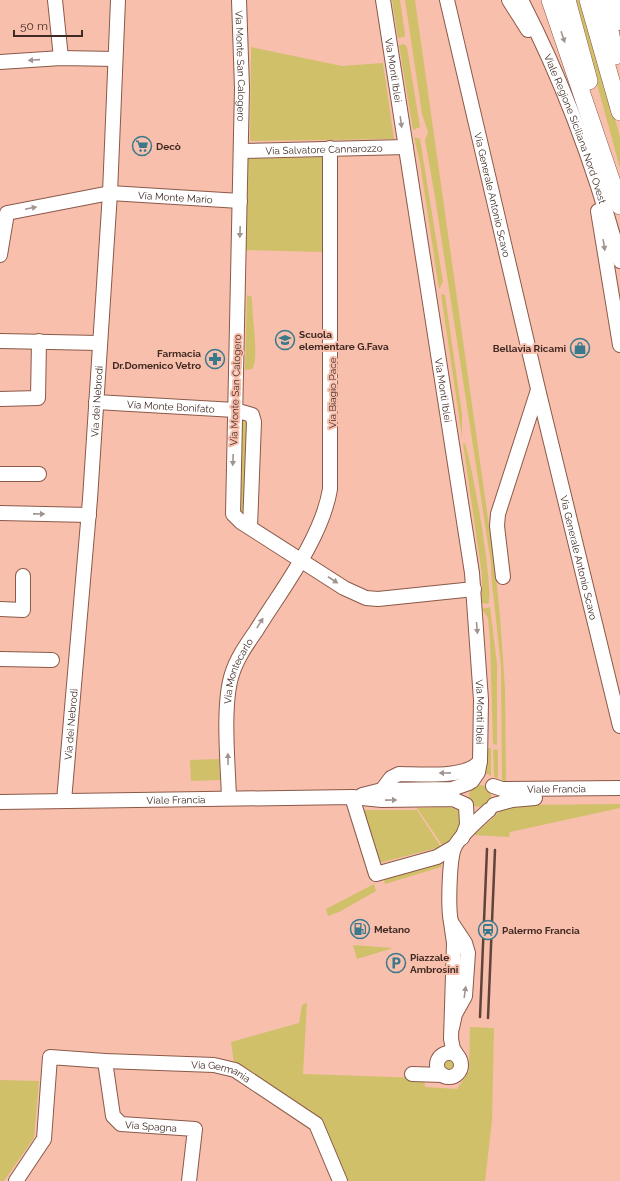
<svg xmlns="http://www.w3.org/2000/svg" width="620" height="1181" viewBox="0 0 620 1181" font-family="Raleway,sans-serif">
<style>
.green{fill:#d0c06a}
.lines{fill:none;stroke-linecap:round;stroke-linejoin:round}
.minor-casing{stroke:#8b5949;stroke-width:16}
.major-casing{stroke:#8b5949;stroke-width:18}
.minor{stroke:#fff;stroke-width:14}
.major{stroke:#fff;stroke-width:17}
.rail{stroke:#60443b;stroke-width:2.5}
.oneway{fill:#a09491}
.labels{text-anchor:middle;stroke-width:4;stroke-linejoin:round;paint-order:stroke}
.street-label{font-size:10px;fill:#402a23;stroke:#f8bfac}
.poi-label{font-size:10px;font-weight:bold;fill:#402a23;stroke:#f8bfac;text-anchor:start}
</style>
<rect width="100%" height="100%" fill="#f8bfac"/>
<!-- green -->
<path class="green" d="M392 0H400L405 34 404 37 398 38Z
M405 0H415L495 568 500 616 505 689 506 782 502 780 501 666 491 574V564L435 197 425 140 428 132 422 114Z
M574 0H583L620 137V168Z
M404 44 407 47 420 127 413 130 399 45Z
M251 47 342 66 383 63 394 139 250 141Z
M414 137 420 139 443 282 439 289 420 163Z
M324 157V252L246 250 248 159Z
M441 294 445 295 462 414V437Z
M247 295 252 297C251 312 260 360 252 369L245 370Z
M238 421 250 422 247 517 238 512Z
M463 443 465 444C472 461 495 594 488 604L482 603V575Z
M490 607 497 664V745L493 744 490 640 488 618 482 609Z
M486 748H491V776L483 772Z
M497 749 498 751V779L494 777 493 750Z
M219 759 220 780 191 781 190 760Z
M469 796a11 11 0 1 1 22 0a11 11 0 1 1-22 0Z
M620 804V808L510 832 509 837 474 835 505 807 519 805Z
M447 807 457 809 461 813 462 830 444 848 417 808Z
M362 810H417L441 847 379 863Z
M441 859V867L385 884 383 876Z
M374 884 376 891 339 912 328 916 326 909Z
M353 945 393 948 357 959Z
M307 1003 303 1074 424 1078 425 1087 457 1089 469 1071 470 1027 494 1028 492 1121 485 1181H347L324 1125 234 1064 231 1042 299 1023 302 1005Z
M442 1065a7 7 0 1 1 14 0a7 7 0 1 1-14 0Z
M0 1080 39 1081 34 1138 4 1181H0Z"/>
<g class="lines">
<defs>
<g id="minor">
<path d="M55 0 61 58"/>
<path id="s1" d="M239 0 242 88 233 514 241 522 344 588 366 598 378 599 474 589"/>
<path id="s2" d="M383 0 472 573 481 700 480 761 478 772 472 781"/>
<path id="s3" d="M447 0 538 389 620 726"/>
<path d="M509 0 528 30"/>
<path id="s4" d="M521 0C564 83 596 171 620 261"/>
<path d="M616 0 620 23"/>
<path d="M0 62 61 58 115 59"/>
<path id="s5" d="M241 151 406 147"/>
<path d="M598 211 620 345"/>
<path id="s6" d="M0 255 7 213 110 193 240 201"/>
<path d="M0 341 99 343"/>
<path d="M0 399 38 398 39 341"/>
<path id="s7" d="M96 402 235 410 252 415 254 422 250 527"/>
<path d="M0 474H39"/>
<path d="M0 513 89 515"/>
<path d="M503 577 497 526 498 514 538 390"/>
<path d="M0 609 23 610V576"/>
<path d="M0 659 52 660"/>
<path id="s8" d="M493 786 502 789 620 788"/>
<path d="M382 790 391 778 399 774C419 774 468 779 480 761"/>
<path d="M362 795 382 790 452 789 469 783"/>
<path d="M352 797 376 874 437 857 454 847"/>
<path id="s9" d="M229 798C228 764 222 705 232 674 237 658 247 644 256 631 282 589 322 538 330 489V148"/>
<path id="s10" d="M64 801 90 499 110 193 118 0"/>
<path id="s11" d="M0 802 352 797 382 800 453 799 466 805 467 825 462 838"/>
<path d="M494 805 512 800 535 798"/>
<path d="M451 922C448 909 449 857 455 846 461 835 479 819 489 810"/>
<path d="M452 1028 455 1014 465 996 468 953 465 943 451 922 454 943 451 1039 453 1049 459 1058"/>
<circle cx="449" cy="1065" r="12"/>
<path id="s12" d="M105 1061 113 1116 121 1124 195 1129 189 1181"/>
<path d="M412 1074 443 1075"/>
<path id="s13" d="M16 1181 44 1139 50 1057 105 1061 214 1065 235 1070 316 1124 340 1181"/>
</g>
<path id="major" d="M550 0 620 206
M567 0 589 81
M588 0 620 112
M604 0 615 56"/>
</defs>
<!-- minor casing -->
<use href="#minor" class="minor-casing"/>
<!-- major casing -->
<use href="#major" class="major-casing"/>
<!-- minor -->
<use href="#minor" class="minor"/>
<!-- major -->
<use href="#major" class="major"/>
<!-- rail -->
<path class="rail" d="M480 1017 487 849
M488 1018 495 850"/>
</g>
<!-- one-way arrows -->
<defs><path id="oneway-solid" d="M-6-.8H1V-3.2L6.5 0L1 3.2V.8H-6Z"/></defs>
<g class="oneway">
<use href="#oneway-solid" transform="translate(563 37) rotate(71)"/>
<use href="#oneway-solid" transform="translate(34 60) rotate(176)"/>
<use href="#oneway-solid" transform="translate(401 122) rotate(82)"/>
<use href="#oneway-solid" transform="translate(31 208) rotate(-12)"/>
<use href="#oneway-solid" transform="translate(240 232) rotate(92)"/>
<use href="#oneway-solid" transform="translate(604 245) rotate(81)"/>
<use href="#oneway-solid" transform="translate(233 460) rotate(92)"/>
<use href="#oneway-solid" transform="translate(39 514) rotate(1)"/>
<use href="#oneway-solid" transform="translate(333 580) rotate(33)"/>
<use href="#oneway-solid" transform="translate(260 623) rotate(-58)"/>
<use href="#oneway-solid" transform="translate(477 628) rotate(85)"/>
<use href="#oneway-solid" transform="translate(228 759) rotate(-91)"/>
<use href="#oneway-solid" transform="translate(445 773) rotate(179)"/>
<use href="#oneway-solid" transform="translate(391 800) rotate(-1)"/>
<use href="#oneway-solid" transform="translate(465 992) rotate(-82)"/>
</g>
<!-- icons -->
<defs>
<symbol id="supermarket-ring" viewBox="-11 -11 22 22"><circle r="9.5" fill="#f8bfac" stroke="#38798c" stroke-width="1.5"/><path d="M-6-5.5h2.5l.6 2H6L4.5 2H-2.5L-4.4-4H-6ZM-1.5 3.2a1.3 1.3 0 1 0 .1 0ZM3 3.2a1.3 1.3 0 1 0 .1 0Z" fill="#38798c"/></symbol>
<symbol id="school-ring" viewBox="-11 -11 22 22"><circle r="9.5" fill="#f8bfac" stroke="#38798c" stroke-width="1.5"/><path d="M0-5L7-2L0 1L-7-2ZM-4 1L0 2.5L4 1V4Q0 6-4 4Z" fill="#38798c"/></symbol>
<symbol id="shop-ring" viewBox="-11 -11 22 22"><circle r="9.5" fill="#f8bfac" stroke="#38798c" stroke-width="1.5"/><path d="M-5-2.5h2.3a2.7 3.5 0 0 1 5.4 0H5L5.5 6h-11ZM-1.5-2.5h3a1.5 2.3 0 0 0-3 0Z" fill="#38798c"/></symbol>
<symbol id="pharmacy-ring" viewBox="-11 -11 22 22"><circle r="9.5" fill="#f8bfac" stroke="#38798c" stroke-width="1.5"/><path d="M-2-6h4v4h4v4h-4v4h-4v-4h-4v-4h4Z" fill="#38798c"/></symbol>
<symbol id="fuel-ring" viewBox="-11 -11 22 22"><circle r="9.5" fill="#f8bfac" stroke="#38798c" stroke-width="1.5"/><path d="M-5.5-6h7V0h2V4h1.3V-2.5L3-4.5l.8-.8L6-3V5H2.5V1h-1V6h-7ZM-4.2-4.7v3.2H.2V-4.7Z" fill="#38798c"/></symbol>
<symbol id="station-ring" viewBox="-11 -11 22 22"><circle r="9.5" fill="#f8bfac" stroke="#38798c" stroke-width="1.5"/><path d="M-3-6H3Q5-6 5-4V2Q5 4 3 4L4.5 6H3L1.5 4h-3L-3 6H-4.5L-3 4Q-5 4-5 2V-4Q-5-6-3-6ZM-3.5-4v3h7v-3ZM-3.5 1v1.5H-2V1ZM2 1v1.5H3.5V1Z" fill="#38798c"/></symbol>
<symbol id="parking-ring" viewBox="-11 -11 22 22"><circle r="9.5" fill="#f8bfac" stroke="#38798c" stroke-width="1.5"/><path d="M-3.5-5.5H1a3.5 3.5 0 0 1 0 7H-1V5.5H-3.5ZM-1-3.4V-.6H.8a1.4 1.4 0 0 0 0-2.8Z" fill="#38798c"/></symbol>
</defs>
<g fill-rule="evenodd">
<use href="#supermarket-ring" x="131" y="135" width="22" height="22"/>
<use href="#school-ring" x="274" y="329" width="22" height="22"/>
<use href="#shop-ring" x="569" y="337" width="22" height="22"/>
<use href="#pharmacy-ring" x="204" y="348" width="22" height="22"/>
<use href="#fuel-ring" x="349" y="918" width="22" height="22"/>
<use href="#station-ring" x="477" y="919" width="22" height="22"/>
<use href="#parking-ring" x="385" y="952" width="22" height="22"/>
</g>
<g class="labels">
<!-- street labels -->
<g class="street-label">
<text dy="4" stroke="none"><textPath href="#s1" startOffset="66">Via Monte San Calogero</textPath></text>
<text dy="4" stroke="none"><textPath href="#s2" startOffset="71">Via Monti Iblei</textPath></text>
<text dy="4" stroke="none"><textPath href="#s4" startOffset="140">Viale Regione Siciliana Nord Ovest</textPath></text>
<text dy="4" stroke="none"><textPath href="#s5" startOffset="83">Via Salvatore Cannarozzo</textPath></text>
<text dy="4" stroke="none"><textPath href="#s3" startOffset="200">Via Generale Antonio Scavo</textPath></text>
<text dy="4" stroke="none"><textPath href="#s6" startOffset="213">Via Monte Mario</textPath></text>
<text transform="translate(235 390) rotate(-88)" y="4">Via Monte San Calogero</text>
<text dy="4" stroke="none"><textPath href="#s2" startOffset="395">Via Monti Iblei</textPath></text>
<text transform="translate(332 393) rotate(-90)" y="4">Via Biagio Pace</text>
<text dy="4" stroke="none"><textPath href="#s10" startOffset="401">Via dei Nebrodi</textPath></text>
<text dy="4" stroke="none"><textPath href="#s7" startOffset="75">Via Monte Bonifato</textPath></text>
<text dy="4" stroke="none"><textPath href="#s3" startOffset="573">Via Generale Antonio Scavo</textPath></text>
<text dy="4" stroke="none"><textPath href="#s9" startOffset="129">Via Montecarlo</textPath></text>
<text dy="4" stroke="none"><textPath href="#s2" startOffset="719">Via Monti Iblei</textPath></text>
<text dy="4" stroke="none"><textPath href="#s10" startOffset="77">Via dei Nebrodi</textPath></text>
<text dy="4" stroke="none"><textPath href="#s8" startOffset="64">Viale Francia</textPath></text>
<text dy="4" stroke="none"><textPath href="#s11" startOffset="176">Viale Francia</textPath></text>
<text dy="4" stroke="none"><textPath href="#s13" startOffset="305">Via Germania</textPath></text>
<text dy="4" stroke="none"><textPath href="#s12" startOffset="97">Via Spagna</textPath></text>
</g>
<!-- poi labels -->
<g class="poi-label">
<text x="156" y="150">Decò</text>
<text x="299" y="338">Scuola<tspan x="299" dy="12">elementare G.Fava</tspan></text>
<text x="566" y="352" text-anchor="end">Bellavia Ricami</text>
<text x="201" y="357" text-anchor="end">Farmacia<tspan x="201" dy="12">Dr.Domenico Vetro</tspan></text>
<text x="374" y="933">Metano</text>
<text x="502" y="934">Palermo Francia</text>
<text x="410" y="961">Piazzale<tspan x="410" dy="12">Ambrosini</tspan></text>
</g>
</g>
<!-- scale -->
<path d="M14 30v6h68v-6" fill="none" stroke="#402a23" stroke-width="2"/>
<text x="20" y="30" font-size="12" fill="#402a23" stroke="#f8bfac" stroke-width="3" paint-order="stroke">50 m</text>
</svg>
